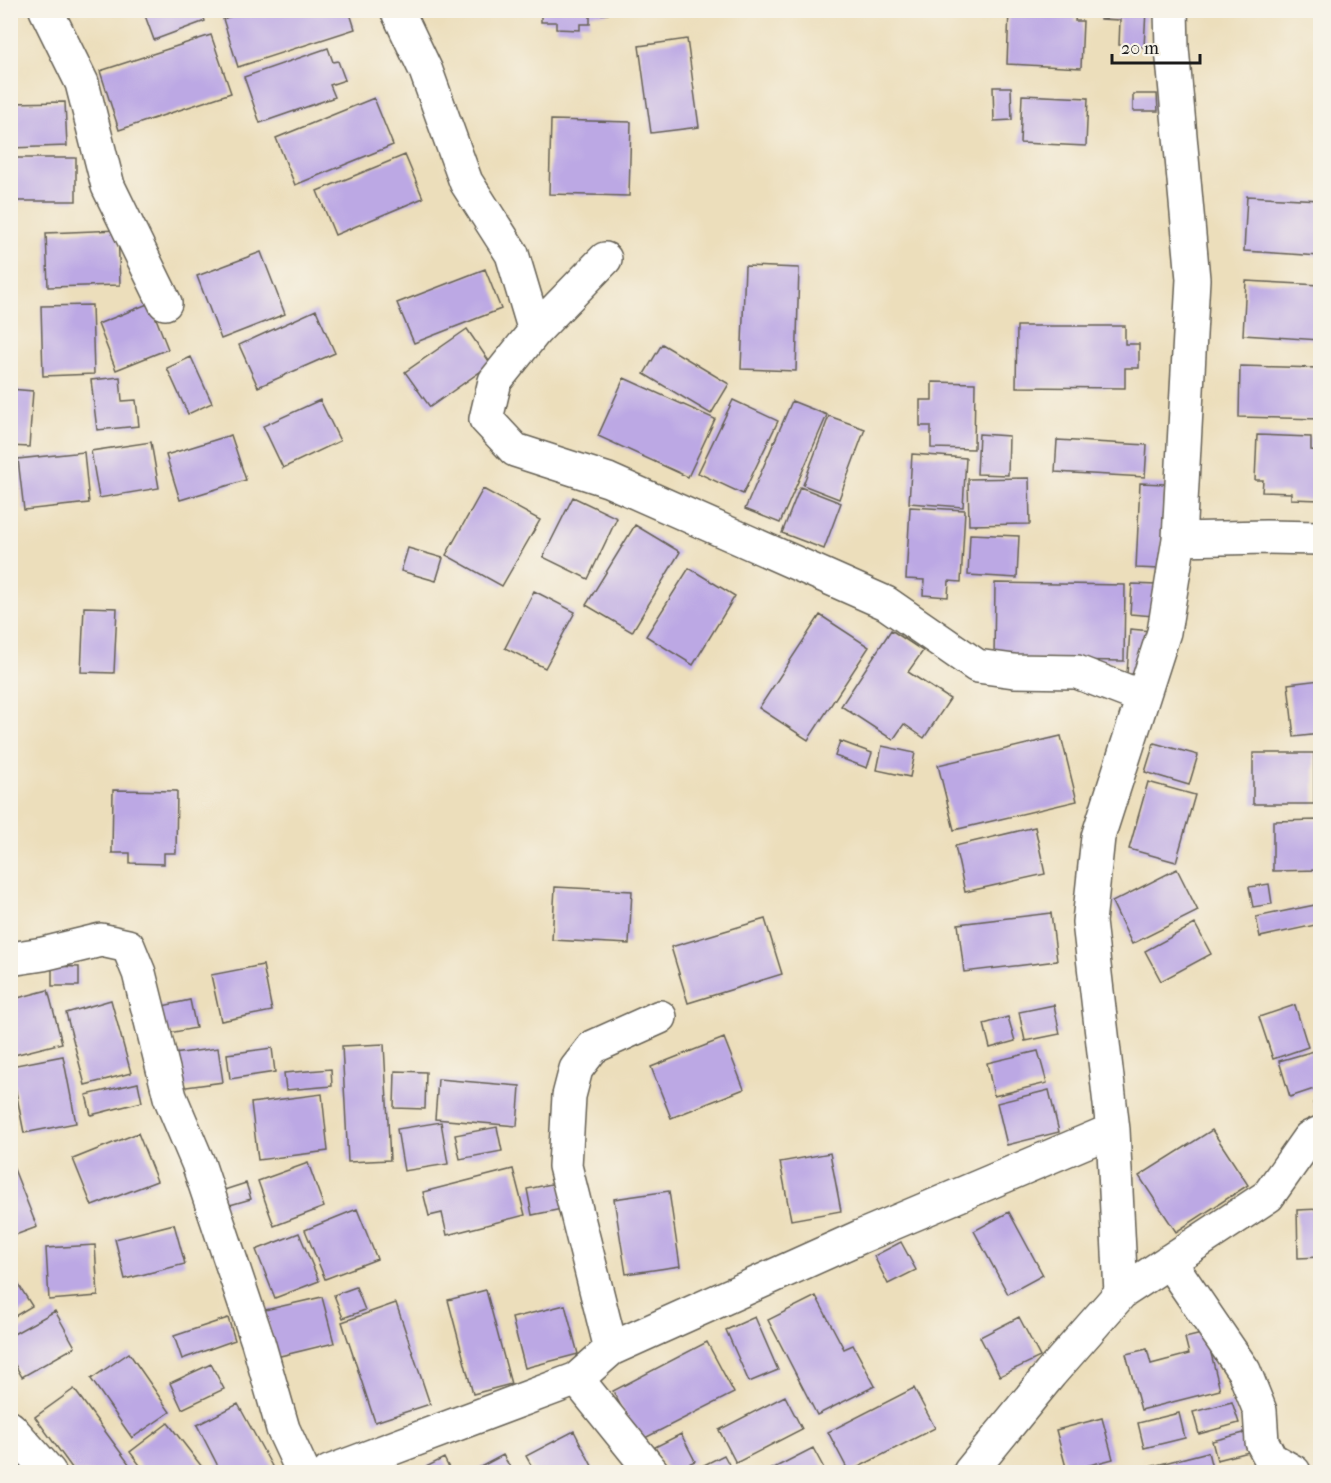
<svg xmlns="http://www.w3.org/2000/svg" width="1331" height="1483" viewBox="0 0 1331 1483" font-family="'IM FELL French Canon',serif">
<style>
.building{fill:#bca8e4}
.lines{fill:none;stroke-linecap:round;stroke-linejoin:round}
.minor-casing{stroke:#656054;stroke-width:36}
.minor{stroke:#fff;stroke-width:33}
</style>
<rect width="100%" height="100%" fill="#f7f3e8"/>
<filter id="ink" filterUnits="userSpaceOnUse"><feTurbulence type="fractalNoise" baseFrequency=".0167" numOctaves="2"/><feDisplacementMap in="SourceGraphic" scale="12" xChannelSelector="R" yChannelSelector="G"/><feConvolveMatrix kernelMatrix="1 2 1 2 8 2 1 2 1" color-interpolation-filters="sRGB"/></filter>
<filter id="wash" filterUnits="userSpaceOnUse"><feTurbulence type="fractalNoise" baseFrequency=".008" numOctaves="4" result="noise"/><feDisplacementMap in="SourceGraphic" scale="24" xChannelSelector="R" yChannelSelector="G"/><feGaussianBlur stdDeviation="1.35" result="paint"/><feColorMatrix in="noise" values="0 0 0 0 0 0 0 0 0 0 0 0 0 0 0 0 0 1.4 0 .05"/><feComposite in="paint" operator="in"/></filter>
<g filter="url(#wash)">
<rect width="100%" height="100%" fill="#ecdebb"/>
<g id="blocks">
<!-- building -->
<path class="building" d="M143 10H201L205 21 154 40Z
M249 10H349L355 29 238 67 223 19Z
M541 10H608V14H590V24H580V30L556 29V22H541Z
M1009 10H1076L1075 21H1083L1081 68 1007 64Z
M1101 10H1146L1144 47 1119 45 1120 20 1100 19Z
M211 35 231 93 119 130 100 71Z
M687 39 699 127 651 133 639 46Z
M328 48 333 62 338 61 345 80 330 85 335 97 260 123 244 77Z
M993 87H1011L1012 120 994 121Z
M1133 94H1157L1158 111H1133Z
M1022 95 1088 98 1086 146 1020 143Z
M374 98 393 145 295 185 276 138Z
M65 102 67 146 10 148V103Z
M551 120 631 122 629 196 549 194Z
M405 155 423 198 335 235 317 191Z
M10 158H76V201H10Z
M1247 196 1320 200V256L1244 251Z
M118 230 120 285 48 287 46 233Z
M261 252 285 314 221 339 197 276Z
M745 266 799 268 796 371 741 369Z
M485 269 501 309 414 343 397 303Z
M1246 281 1320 285V340L1243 335Z
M150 303 168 349 116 370 98 324Z
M92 305 94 374 43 376 41 306Z
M316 310 335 353 258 387 239 345Z
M1017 326H1125V344H1139V368H1125V388L1016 387Z
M467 329 491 364 430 407 405 372Z
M662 344 729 384 711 414 644 374Z
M191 357 212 403 188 414 167 368Z
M1240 366 1320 368V419L1239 417Z
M120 377 122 401 136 400 139 426 97 430 91 380Z
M624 378 715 419 688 477 598 436Z
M932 382 975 383 974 449 931 448V426H920V400H932Z
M10 389 33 391 29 447 10 446Z
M320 400 340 441 283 468 263 426Z
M733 400 778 421 743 494 698 473Z
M792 401 827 415 780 523 745 509Z
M829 416 865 429 839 499 803 485Z
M979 434 1009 436 1008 475 977 474Z
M231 435 246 480 180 500 166 455Z
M1257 435 1311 437V450L1320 451V500L1291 499V493L1262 492 1263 480H1255Z
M1057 440 1147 445 1145 477 1055 472Z
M151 442 159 488 99 498 91 451Z
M84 452 89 503 24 510 18 459Z
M912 454 966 458 963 507 909 503Z
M1029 478 1030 524 969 525 968 479Z
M1140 483 1165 484 1161 569 1136 568Z
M800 487 841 503 824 549 782 533Z
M483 489 540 520 502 586 446 555Z
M573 497 617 518 588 579 543 557Z
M910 507 965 510 961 582 949 581 948 597 923 595 924 580 906 579Z
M635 525 680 552 632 632 586 605Z
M970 534 1019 536 1017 578 968 575Z
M408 548 443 558 436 581 401 571Z
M689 568 735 596 693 665 646 636Z
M995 583 1125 585 1124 661 994 659Z
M1132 584 1156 585 1154 616 1130 614Z
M534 591 575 612 545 668 505 648Z
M84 607 117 608 114 673 81 672Z
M820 615 869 647 808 740 759 708Z
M1130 629 1151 631 1148 675 1127 674Z
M891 630 923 651 908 672 950 699 924 738 904 724 893 740 841 706Z
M1320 680V734L1294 737 1288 684Z
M1061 736 1077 801 954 830 938 765Z
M840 741 872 753 867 768 835 756Z
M1154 743 1198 755 1189 785 1145 772Z
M882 746 915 753 910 777 877 770Z
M1253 753H1314V804H1253Z
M1148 782 1195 795 1176 862 1129 849Z
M113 790 177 791 176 853H164V864L130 863V853H112Z
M1320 820V870L1273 871V821Z
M1035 827 1045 874 965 892 955 846Z
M1177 869 1198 911 1132 944 1112 902Z
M1269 884 1272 904 1253 907 1249 887Z
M555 887 632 891 629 944 552 940Z
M1320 904V924L1260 937 1256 917Z
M1051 913 1057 961 964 972 958 924Z
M765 919 782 974 688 1003 671 947Z
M1195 924 1211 954 1161 981 1145 951Z
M263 965 272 1011 221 1021 211 975Z
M52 966 79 967V986H52Z
M48 990 62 1043 10 1056V1000Z
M111 1000 131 1073 85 1085 66 1013Z
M190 1000 196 1028 164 1034 158 1007Z
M1054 1005 1060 1034 1025 1041 1019 1012Z
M1295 1005 1308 1047 1273 1059 1259 1017Z
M1008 1017 1015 1041 990 1048 984 1024Z
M724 1038 744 1089 671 1118 651 1067Z
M384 1044 390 1160 348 1162 342 1046Z
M218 1048 223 1082 179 1088 174 1054Z
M272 1048 275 1072 230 1079 227 1054Z
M1038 1051 1047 1083 994 1096 987 1063Z
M1314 1051 1320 1072V1087L1290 1097 1279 1061Z
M63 1056 76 1123 24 1133 11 1066Z
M331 1069 332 1086 286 1090 284 1073Z
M395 1071 426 1072 425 1109 394 1108Z
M438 1079 520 1086 517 1126 435 1119Z
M138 1083 142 1102 91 1115 86 1095Z
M1049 1090 1059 1132 1007 1145 997 1103Z
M322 1094 328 1151 258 1160 251 1103Z
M1320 1100V1123L1313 1103Z
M441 1122 448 1164 404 1171 397 1129Z
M497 1127 502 1151 460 1159 455 1135Z
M1212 1130 1248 1185 1176 1232 1139 1176Z
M138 1133 157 1181 92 1206 73 1159Z
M830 1153 841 1211 791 1220 780 1162Z
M10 1159 37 1227 10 1237Z
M308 1163 324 1207 274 1226 258 1181Z
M513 1169 525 1215 447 1235 442 1213 429 1216 423 1192Z
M561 1182 567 1208 532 1215 527 1189Z
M246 1183 251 1199 223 1207 218 1192Z
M669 1191 680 1266 626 1274 614 1199Z
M357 1209 377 1259 325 1279 305 1230Z
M1320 1209V1257L1298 1258 1297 1210Z
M1009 1212 1043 1275 1008 1294 974 1231Z
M174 1224 185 1264 125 1279 115 1239Z
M299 1233 319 1281 275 1298 256 1250Z
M901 1242 916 1270 888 1284 874 1256Z
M95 1245 98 1296 49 1300 46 1248Z
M10 1271 32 1306 10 1319Z
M356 1287 365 1310 343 1318 334 1295Z
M486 1290 511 1384 473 1394 448 1300Z
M816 1296 844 1349 853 1345 875 1386 817 1415 768 1320Z
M322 1297 334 1343 276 1357 265 1310Z
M396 1303 430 1404 375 1422 342 1322Z
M565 1305 578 1354 525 1368 512 1318Z
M55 1311 75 1347 22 1377 10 1356V1336Z
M755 1317 778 1370 749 1382 726 1330Z
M1019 1317 1040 1357 1000 1376 980 1337Z
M228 1318 235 1340 182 1359 174 1336Z
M1206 1333 1220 1390 1141 1410 1126 1354 1147 1349 1151 1364 1189 1354 1185 1338Z
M707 1342 734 1393 639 1441 613 1391Z
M129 1353 170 1412 132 1438 91 1379Z
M211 1364 224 1389 182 1409 170 1383Z
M914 1388 935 1428 849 1472 828 1432Z
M74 1389 135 1472H75L35 1417Z
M785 1396 802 1429 736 1463 719 1430Z
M1232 1402 1239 1423 1199 1434 1193 1412Z
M238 1404 273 1468 263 1472H221L197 1425Z
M1179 1413 1185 1438 1144 1448 1138 1423Z
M1102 1418 1113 1459 1067 1471 1056 1430Z
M168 1423 206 1472H145L130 1452Z
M574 1431 593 1468 584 1472H535L526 1456Z
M1248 1432 1253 1451 1217 1460 1212 1441Z
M681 1434 695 1461 672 1472H668L655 1447Z
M813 1448 826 1472H766Z
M1208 1452 1213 1472H1138L1137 1470Z
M503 1455 513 1472H471Z
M724 1455 733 1472H690Z
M444 1458 451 1472H427L424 1468Z"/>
</g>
</g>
<g filter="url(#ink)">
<use href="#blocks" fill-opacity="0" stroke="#656054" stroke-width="1.5"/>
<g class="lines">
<defs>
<path id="minor" d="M46 10 82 83 108 186 165 303
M397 10 426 71 466 182 512 254 535 331
M605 259 535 331 495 381 486 419 515 450 608 480 886 603 977 666 1014 671 1077 672 1142 697
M1179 539 1266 537 1320 538
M10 959 43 954 101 940 128 946 139 973 170 1097 198 1163 258 1342 283 1429 303 1472
M1169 1261 1244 1371 1260 1411 1262 1442 1271 1459 1294 1472
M1121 1293 1113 1130 1089 922 1098 837 1164 632 1179 539 1193 279 1172 48 1171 10
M611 1349 565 1166 569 1096 576 1069 593 1047 660 1017
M577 1379 652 1472
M10 1428 49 1472
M329 1472 577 1379 611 1349 860 1237 1113 1130
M970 1472 1050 1374 1121 1293 1268 1196 1309 1138 1320 1133"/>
</defs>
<!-- minor casing -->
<use href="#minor" class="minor-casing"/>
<!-- minor -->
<use href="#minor" class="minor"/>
</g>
</g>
<!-- margin -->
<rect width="1331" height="1483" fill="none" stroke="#f7f3e8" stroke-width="36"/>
<!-- scale -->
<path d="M1112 54v9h88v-9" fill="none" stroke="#1c1c1c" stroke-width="3"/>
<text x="1121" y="54" font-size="18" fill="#1c1c1c" stroke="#f7f3e8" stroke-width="4.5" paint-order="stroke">20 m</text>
</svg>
